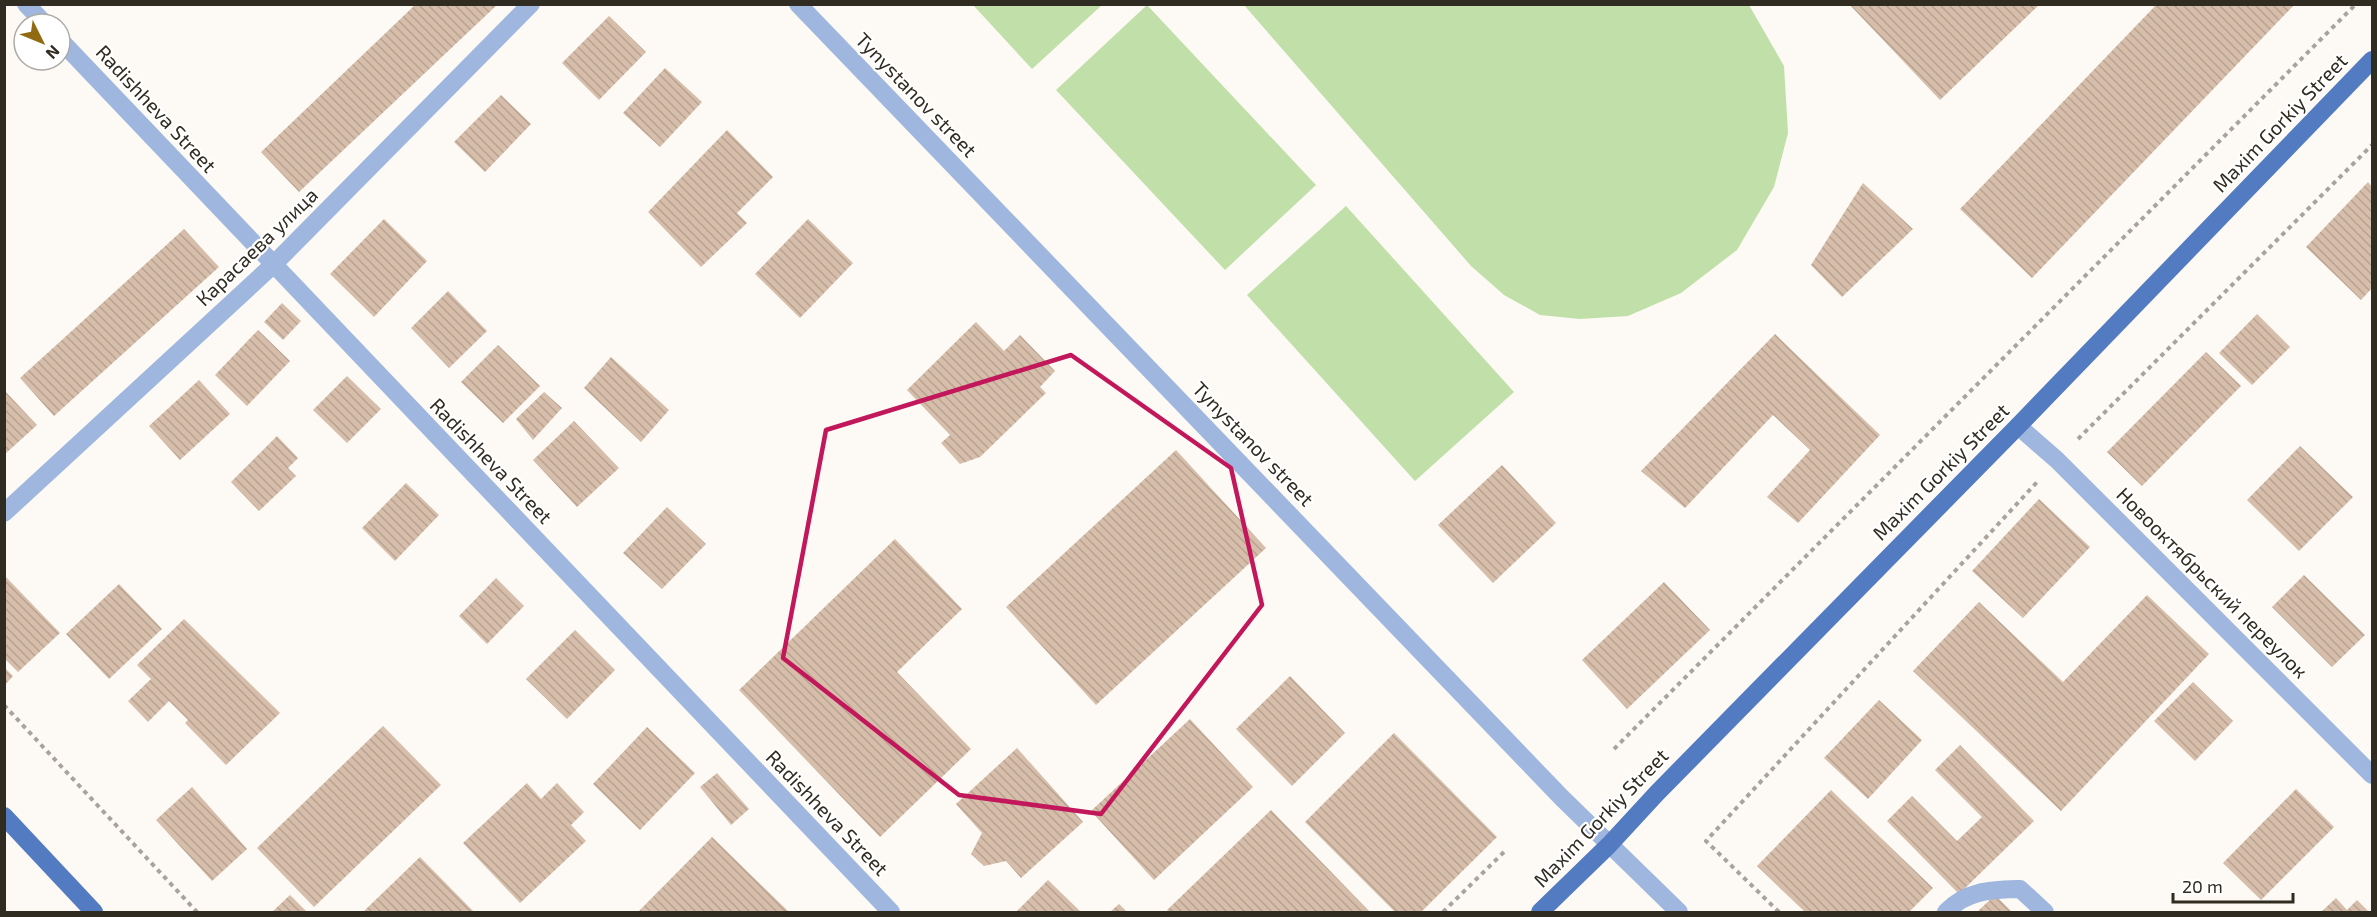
<svg xmlns="http://www.w3.org/2000/svg" width="2377" height="917" viewBox="0 0 2377 917" font-family="'Exo 2',sans-serif">
<style>
.garden{fill:#c1dfa8}
.building{fill:url(#building-back-hatch)}
.lines{fill:none;stroke-linecap:round;stroke-linejoin:round}
.path{stroke:#a8a49c;stroke-width:4;stroke-dasharray:4.5 4.5;stroke-linecap:butt}
.service{stroke:#9fb7df;stroke-width:18}
.minor{stroke:#9fb7df;stroke-width:18}
.primary{stroke:#537bc2;stroke-width:18}
.marked{fill:none;stroke:#c2185b;stroke-width:4.5;stroke-linejoin:round}
.labels{text-anchor:middle;stroke-width:4.5;stroke-linejoin:round;paint-order:stroke}
.street-label{font-size:20px;fill:#312c21;stroke:#fff}
</style>
<defs>
<pattern id="building-back-hatch" width="6" height="6" patternUnits="userSpaceOnUse" patternTransform="scale(1.5)"><rect width="6" height="6" fill="#d6beaa"/><path d="M-1 5l2 2M0 0l6 6M5-1l2 2" fill="none" stroke="#b8a392"/></pattern>
</defs>
<rect width="100%" height="100%" fill="#fdfaf5"/>
<!-- garden -->
<path class="garden" d="M973 5H1102L1032 69Z
M1147 5 1316 185 1225 270 1056 90Z
M1244 5H1749L1784 66 1788 133 1774 187 1737 250 1681 293 1628 316 1580 319 1540 315 1504 295 1471 266Z
M1346 206 1514 392 1415 481 1247 295Z"/>
<!-- building -->
<path class="building" d="M416 4H498L299 192 261 152Z
M1849 4H2040L1940 100Z
M2157 4H2295L2032 278 1960 209Z
M609 16 646 52 599 100 562 63Z
M665 68 702 102 660 147 623 113Z
M501 95 531 124 485 172 454 142Z
M727 130 773 177 737 213 747 223 701 267 648 212Z
M2368 182 2372 187V288L2361 300 2306 247Z
M1863 183 1913 229 1842 297 1811 265Z
M384 219 427 261 374 317 330 274Z
M808 219 853 263 800 318 755 274Z
M184 229 219 267 54 416 20 378Z
M448 291 487 331 449 368 411 328Z
M282 303 301 321 283 340 264 322Z
M2257 314 2290 347 2252 385 2219 353Z
M976 322 1004 351 1020 335 1055 371 1040 387 1046 393 980 457 960 464 941 443 950 435 907 390Z
M258 330 290 361 247 406 215 375Z
M1775 334 1880 435 1798 523 1767 497 1810 450 1773 415 1685 508 1641 471Z
M498 345 540 386 503 423 461 382Z
M2206 352 2241 386 2142 486 2107 452Z
M611 357 669 410 641 442 584 388Z
M347 376 381 409 347 443 313 410Z
M199 380 230 414 180 460 149 426Z
M4 390 37 425 4 455Z
M544 392 562 408 533 440 516 419Z
M574 421 619 468 577 507 533 460Z
M277 436 298 458 288 468 296 476 259 511 231 482Z
M2300 446 2353 497 2299 551 2247 500Z
M1176 450 1266 548 1096 705 1006 607Z
M1502 465 1556 523 1493 583 1438 525Z
M406 483 439 515 395 561 362 528Z
M2039 499 2090 547 2023 618 1972 571Z
M667 507 706 544 662 589 623 553Z
M895 539 962 609 897 672 971 749 880 837 739 690Z
M4 575 60 633 18 672 4 658Z
M2304 575 2365 635 2332 667 2272 607Z
M496 578 524 606 487 644 459 616Z
M1664 582 1710 630 1627 709 1582 660Z
M119 584 162 629 109 679 66 634Z
M2147 595 2209 654 2061 811 1913 671 1979 602 2063 682Z
M184 619 280 713 226 765 185 723 188 720 169 701 148 722 128 701 151 679 137 665Z
M575 630 615 670 567 719 526 679Z
M4 667 13 676 4 686Z
M1290 676 1345 733 1292 786 1236 729Z
M2193 682 2233 721 2195 761 2154 721Z
M1879 700 1922 740 1868 799 1824 758Z
M1190 719 1253 787 1154 880 1091 811Z
M383 726 441 785 314 907 257 848Z
M647 727 695 773 640 830 593 784Z
M1394 733 1497 837 1421 912H1395L1305 822Z
M1960 745 2034 821 1959 894 1887 821 1912 796 1957 841 1982 817 1935 770Z
M1017 748 1083 822 1021 878 1006 861 984 866 971 854 982 833 956 804Z
M717 773 749 809 731 825 700 787Z
M527 783 541 799 557 783 584 812 571 825 586 841 520 903 463 843Z
M192 787 247 849 212 881 156 820Z
M2296 789 2334 827 2261 900 2223 863Z
M1831 790 1933 888 1909 912H1805L1757 866Z
M1271 810 1370 912H1169L1167 910Z
M712 837 789 912H638Z
M420 857 474 912H366L364 911Z
M1048 880 1081 912H1016Z
M290 895 307 912H272Z
M1995 895 2012 912H1977Z
M2336 898 2347 910 2357 900 2369 912H2321Z
M1119 904 1127 912H1110Z"/>
<g class="lines">
<!-- path -->
<path class="path" d="M2078 439 2372 145
M4 705 197 912
M1614 749 2356 4
M1443 912 1506 850
M1779 912 1706 841 2038 481"/>
<!-- service -->
<path class="service" d="M1946 912C1967 890 1991 890 2020 889L2045 912"/>
<!-- minor -->
<path class="minor" d="M26 4 45 24
M798 4 1562 798 1679 912
M60 40 891 912
M2018 426 2057 460 2372 775
M4 513 273 265 531 4"/>
<!-- primary -->
<path class="primary" d="M4 816 94 912
M1540 912 1609 845 1657 793 2018 426 2372 60"/>
</g>
<!-- marked area -->
<path class="marked" d="M1071 355 1231 468 1262 605 1101 814 959 795 783 658 826 430Z"/>
<g class="labels">
<!-- street labels -->
<g class="street-label">
<text transform="translate(916 95) rotate(46)" y="7">Tynystanov street</text>
<text transform="translate(156 109) rotate(47)" y="7">Radishheva Street</text>
<text transform="translate(2280 123) rotate(-46)" y="7">Maxim Gorkiy Street</text>
<text transform="translate(257 247) rotate(-44)" y="7">Карасаева улица</text>
<text transform="translate(1253 444) rotate(46)" y="7">Tynystanov street</text>
<text transform="translate(491 461) rotate(46)" y="7">Radishheva Street</text>
<text transform="translate(1941 472) rotate(-45)" y="7">Maxim Gorkiy Street</text>
<text transform="translate(2212 583) rotate(45)" y="7">Новооктябрьский переулок</text>
<text transform="translate(827 813) rotate(46)" y="7">Radishheva Street</text>
<text transform="translate(1601 818) rotate(-46)" y="7">Maxim Gorkiy Street</text>
</g>
</g>
<!-- border -->
<rect width="2377" height="917" fill="none" stroke="#312c21" stroke-width="12"/>
<!-- north arrow -->
<g transform="translate(42 42) rotate(133)"><circle r="28" fill="#ffffff" stroke="#adaba6" stroke-width="1.5"/>
<path d="M0-4.5L10 22L0 15L-10 22Z" fill="#906b11"/>
<text y="-9" font-size="16" font-weight="bold" text-anchor="middle" fill="#312c21">N</text>
</g>
<!-- scale -->
<path d="M2173 893v9h120v-9" fill="none" stroke="#312c21" stroke-width="3"/>
<text x="2182" y="893" font-size="18" fill="#312c21" stroke="#ffffff" stroke-width="4.5" paint-order="stroke">20 m</text>
</svg>
